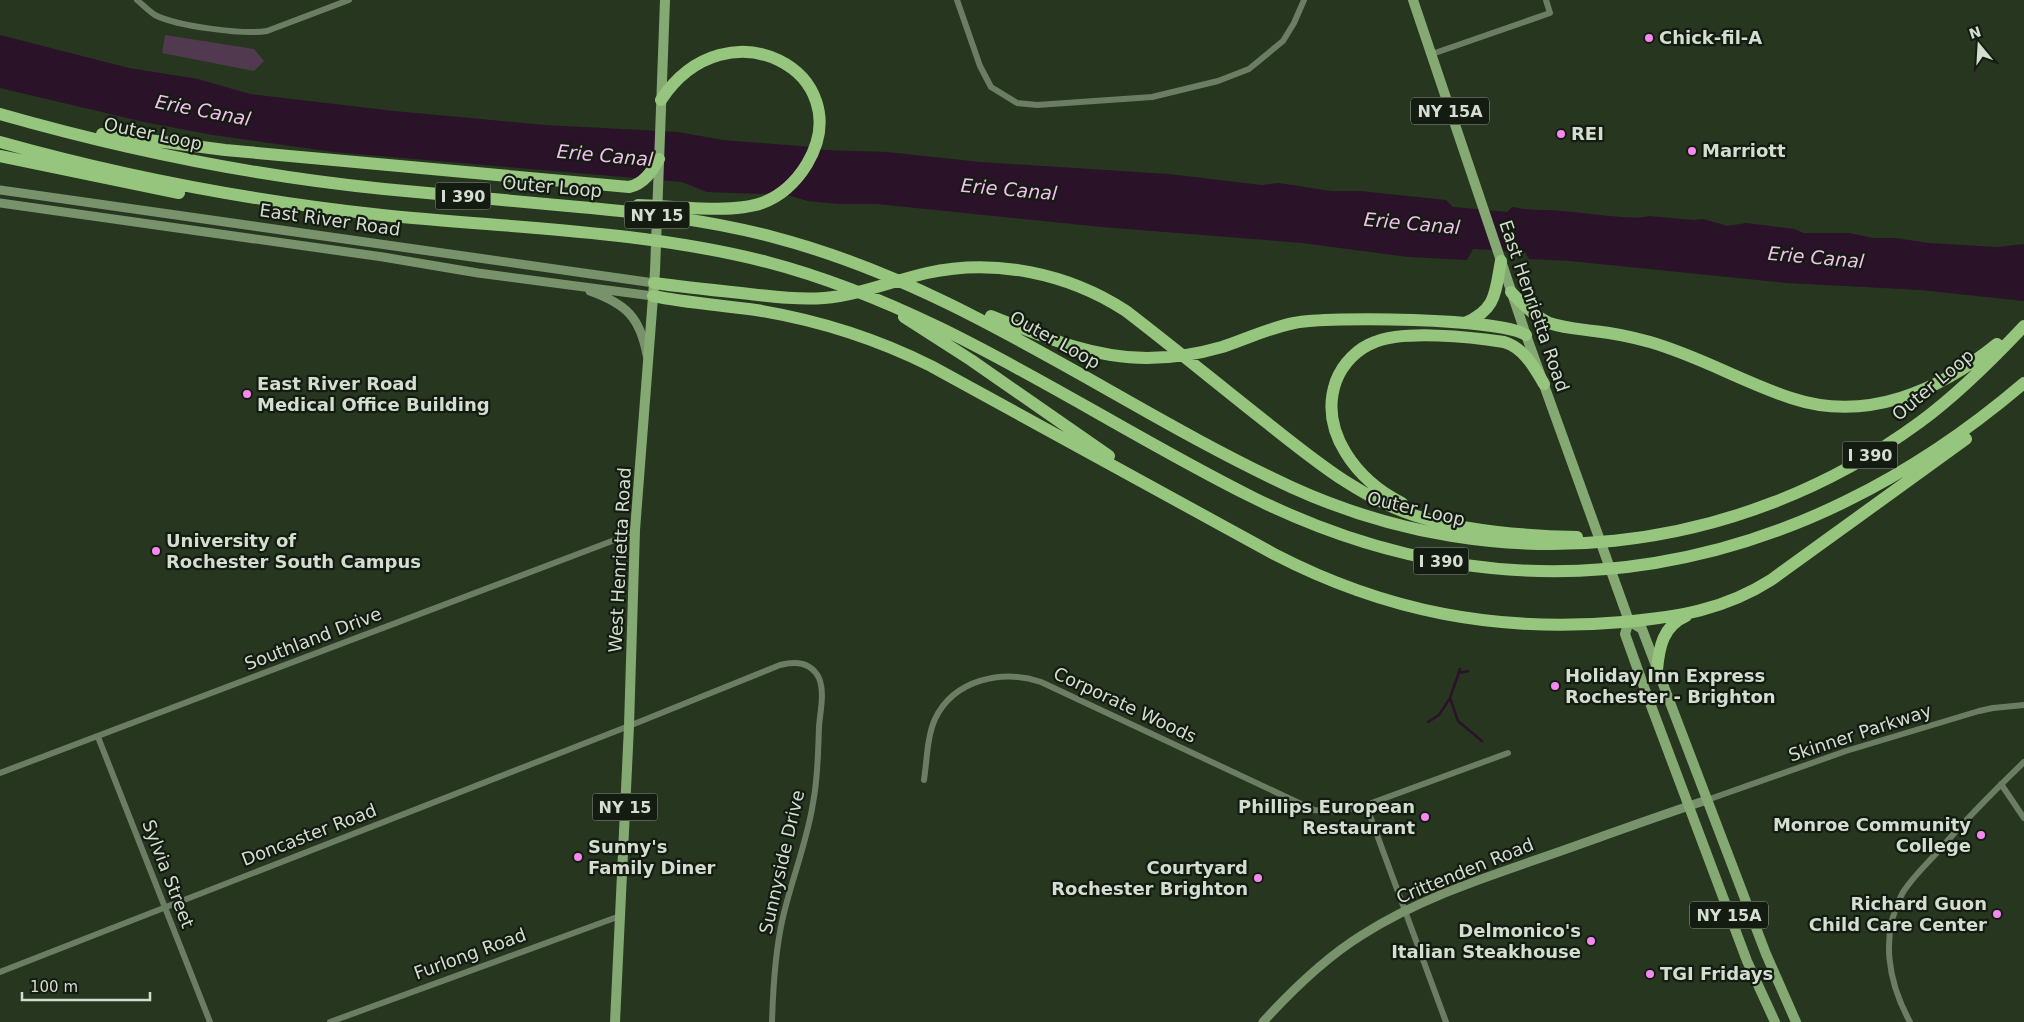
<svg xmlns="http://www.w3.org/2000/svg" width="2024" height="1022" viewBox="0 0 2024 1022" font-family="'DejaVu Sans',sans-serif">
<style>
.green{fill:#513a4f}
.water{fill:#2a1229}
.lines{fill:none;stroke-linecap:round;stroke-linejoin:round}
.stream{stroke:#2a1229;stroke-width:2.5}
.street{stroke:#6b7d63;stroke-width:6}
.secondary{stroke:#78936b;stroke-width:9}
.primary{stroke:#85a973;stroke-width:10}
.highway{stroke:#96c67d;stroke-width:12}
.poi-dot{fill:#f589ee;stroke:#141b11;stroke-width:2}
.labels{text-anchor:middle;stroke-width:4.5;stroke-linejoin:round;paint-order:stroke}
.shield{fill:#141b11;stroke:#9aa497;stroke-width:1}
.shield-label{font-size:16px;font-weight:bold;fill:#d4ded0}
.poi-label{font-size:18px;font-weight:bold;fill:#d4ded0;stroke:#141b11;text-anchor:start}
.street-label{font-size:18px;fill:#d4ded0;stroke:#141b11}
.water-label{font-size:19px;font-style:italic;fill:#f3bfee;stroke:#141b11}
</style>
<rect width="100%" height="100%" fill="#26361f"/>
<!-- green -->
<path class="green" d="M165 35 254 49 264 61 254 71 162 53Z"/>
<!-- water -->
<path class="water" d="M0 35 129 68 198 79 250 94 394 111 546 125 678 132 723 140 812 147 824 150 887 152 980 162 1168 174 1262 185 1279 183 1331 191H1360L1446 200 1453 207 1507 212 1512 207C1529 211 1546 209 1563 211 1579 212 1636 221 1648 216L1694 220 1703 219 1728 226 1746 223 1794 229 1804 233H1849L1873 238H1895L1929 243 1997 247 2024 244V301L1920 290 1787 283 1570 261 1529 259 1525 252 1473 249 1467 260 1408 257 1302 243 1102 227 877 204H839L808 201 777 192 761 194 707 192 682 182 334 152 213 135 144 122 0 88Z"/>
<g class="lines">
<!-- stream -->
<path class="stream" d="M1460 669 1450 698 1458 721 1482 741
M1459 673 1468 671
M1428 722 1439 715 1450 698"/>
<!-- street -->
<path class="street" d="M137 0C143 5 149 11 155 15 176 26 244 35 267 31L349 0
M957 0 980 66 991 87 1017 103 1037 105 1152 97 1218 81 1249 69 1283 41 1294 23 1304 0
M1432 54 1550 13 1546 0
M98 737 210 1022
M0 773 620 538 635 530
M924 780C927 760 927 737 935 719 954 679 1003 669 1041 682L1314 810 1338 812 1366 805 1508 753
M2001 784 2024 818
M1707 800 1846 751 1979 711 1993 708 2024 705
M1366 805 1446 1022
M0 972 629 726 780 665C795 661 811 662 819 678 825 693 820 712 819 727 818 752 818 778 813 803 807 842 792 878 783 917 775 951 773 987 772 1022
M330 1022 620 916
M1910 1022C1888 982 1880 936 1902 894 1911 878 1930 861 1942 847 1968 817 1996 789 2024 762"/>
<!-- secondary -->
<path class="secondary" d="M0 190 654 283
M0 203 383 257 478 273 653 296
M590 291C626 304 640 317 647 355
M1263 1022C1293 989 1325 958 1362 935 1423 896 1493 875 1561 851 1609 834 1658 816 1707 800"/>
<!-- primary -->
<path class="primary" d="M1413 0 1526 335 1629 621 1642 629 1766 954 1796 1022
M1629 621 1625 634 1644 687 1747 961 1775 1022
M615 1022 629 726 635 530 655 271 665 0"/>
<!-- highway -->
<path class="highway" d="M0 114C126 150 254 176 384 189 449 195 514 201 579 207 645 213 709 220 773 237 962 286 1116 406 1291 487 1499 582 1736 557 1920 422 1958 394 1992 360 2024 326
M102 134 225 150 629 187C644 184 652 171 659 159
M0 142C125 177 252 201 382 215 509 228 642 230 767 262 943 308 1091 417 1252 497 1523 632 1798 576 2024 383
M0 156 179 193
M638 205C672 206 731 214 762 203 781 196 796 182 807 164 861 73 727 0 661 100
M654 283C683 287 712 290 741 293 768 296 796 300 824 298 859 295 892 281 927 273 994 258 1068 273 1126 311 1173 347 1219 385 1266 422 1314 460 1363 501 1423 518 1470 531 1529 536 1577 537
M1511 292C1522 304 1534 316 1549 323 1564 328 1579 329 1594 331 1613 333 1632 337 1650 342 1699 356 1743 382 1791 398 1866 423 1939 391 1997 344
M653 296C687 303 722 305 756 310 818 320 875 338 931 366L1274 554C1386 612 1498 633 1623 622 1678 617 1724 610 1771 580L1966 439
M991 316C1041 336 1093 358 1147 358 1172 358 1198 354 1222 347 1246 339 1269 328 1294 323 1328 316 1501 318 1526 335
M904 317 971 360 1109 456
M1465 323C1497 309 1495 292 1501 261
M1402 503C1358 481 1318 432 1336 381 1343 363 1358 348 1375 342 1405 330 1471 337 1504 342 1524 348 1534 367 1544 384
M1657 670C1659 647 1663 626 1686 616"/>
</g>
<!-- markers -->
<g class="poi-dot">
<circle cx="1649" cy="38" r="5"/>
<circle cx="1561" cy="134" r="5"/>
<circle cx="1692" cy="151" r="5"/>
<circle cx="247" cy="394" r="5"/>
<circle cx="156" cy="551" r="5"/>
<circle cx="1555" cy="686" r="5"/>
<circle cx="1425" cy="817" r="5"/>
<circle cx="1981" cy="835" r="5"/>
<circle cx="578" cy="857" r="5"/>
<circle cx="1258" cy="878" r="5"/>
<circle cx="1997" cy="914" r="5"/>
<circle cx="1591" cy="941" r="5"/>
<circle cx="1650" cy="974" r="5"/>
</g>
<g class="labels">
<!-- shield labels -->
<g class="shield">
<rect x="1411" y="97.5" width="78" height="27" rx="4"/>
<rect x="435.5" y="182.5" width="55" height="27" rx="4"/>
<rect x="624.5" y="201.5" width="65" height="27" rx="4"/>
<rect x="1842.5" y="441.5" width="55" height="27" rx="4"/>
<rect x="1413.5" y="547.5" width="55" height="27" rx="4"/>
<rect x="592.5" y="793.5" width="65" height="27" rx="4"/>
<rect x="1690" y="901.5" width="78" height="27" rx="4"/>
</g>
<g class="shield-label">
<text x="1450" y="117">NY 15A</text>
<text x="463" y="202">I 390</text>
<text x="657" y="221">NY 15</text>
<text x="1870" y="461">I 390</text>
<text x="1441" y="567">I 390</text>
<text x="625" y="813">NY 15</text>
<text x="1729" y="921">NY 15A</text>
</g>
<!-- poi labels -->
<g class="poi-label">
<text x="1659" y="44">Chick-fil-A</text>
<text x="1571" y="140">REI</text>
<text x="1702" y="157">Marriott</text>
<text x="257" y="390">East River Road<tspan x="257" dy="21">Medical Office Building</tspan></text>
<text x="166" y="547">University of<tspan x="166" dy="21">Rochester South Campus</tspan></text>
<text x="1565" y="682">Holiday Inn Express<tspan x="1565" dy="21">Rochester - Brighton</tspan></text>
<text x="1415" y="813" text-anchor="end">Phillips European<tspan x="1415" dy="21">Restaurant</tspan></text>
<text x="1971" y="831" text-anchor="end">Monroe Community<tspan x="1971" dy="21">College</tspan></text>
<text x="588" y="853">Sunny's<tspan x="588" dy="21">Family Diner</tspan></text>
<text x="1248" y="874" text-anchor="end">Courtyard<tspan x="1248" dy="21">Rochester Brighton</tspan></text>
<text x="1987" y="910" text-anchor="end">Richard Guon<tspan x="1987" dy="21">Child Care Center</tspan></text>
<text x="1581" y="937" text-anchor="end">Delmonico's<tspan x="1581" dy="21">Italian Steakhouse</tspan></text>
<text x="1660" y="980">TGI Fridays</text>
</g>
<!-- street labels -->
<g class="street-label">
<text transform="translate(153 134) rotate(12)" y="6">Outer Loop</text>
<text transform="translate(552 187) rotate(5)" y="6">Outer Loop</text>
<text transform="translate(330 220) rotate(8)" y="6">East River Road</text>
<text transform="translate(1534 306) rotate(71)" y="6">East Henrietta Road</text>
<text transform="translate(1055 340) rotate(29)" y="6">Outer Loop</text>
<text transform="translate(1933 385) rotate(-40)" y="6">Outer Loop</text>
<text transform="translate(1416 509) rotate(13)" y="6">Outer Loop</text>
<text transform="translate(620 560) rotate(-87)" y="6">West Henrietta Road</text>
<text transform="translate(313 639) rotate(-21)" y="6">Southland Drive</text>
<text transform="translate(1125 705) rotate(25)" y="6">Corporate Woods</text>
<text transform="translate(1860 733) rotate(-18)" y="6">Skinner Parkway</text>
<text transform="translate(309 835) rotate(-21)" y="6">Doncaster Road</text>
<text transform="translate(782 862) rotate(-77)" y="6">Sunnyside Drive</text>
<text transform="translate(1465 871) rotate(-22)" y="6">Crittenden Road</text>
<text transform="translate(168 874) rotate(69)" y="6">Sylvia Street</text>
<text transform="translate(470 954) rotate(-20)" y="6">Furlong Road</text>
</g>
<!-- water labels -->
<g class="water-label">
<text transform="translate(203 110) rotate(11)" y="7">Erie Canal</text>
<text transform="translate(605 155) rotate(5)" y="7">Erie Canal</text>
<text transform="translate(1009 189) rotate(5)" y="7">Erie Canal</text>
<text transform="translate(1412 223) rotate(5)" y="7">Erie Canal</text>
<text transform="translate(1816 257) rotate(5)" y="7">Erie Canal</text>
</g>
</g>
<!-- north arrow -->
<g transform="translate(1979 45) rotate(342)" stroke="#141b11" stroke-width="4" paint-order="stroke">
<path d="M0-4L9 19L0 12L-9 19Z" fill="#d4ded0"/>
<text y="-8" font-size="14" font-weight="bold" text-anchor="middle" fill="#d4ded0">N</text>
</g>
<!-- scale -->
<path d="M22 992v8h128v-8" fill="none" stroke="#d4ded0" stroke-width="2.5"/>
<text x="30" y="992" font-size="15" fill="#d4ded0" stroke="#141b11" stroke-width="4" paint-order="stroke">100 m</text>
</svg>
